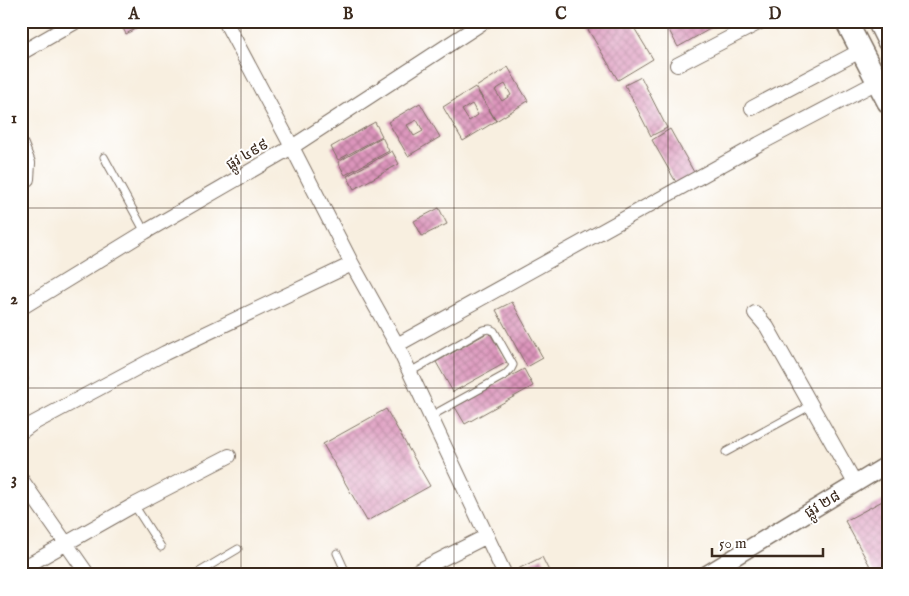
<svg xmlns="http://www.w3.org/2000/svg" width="909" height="596" viewBox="0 0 909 596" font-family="'IM FELL English','Noto Sans Khmer',serif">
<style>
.building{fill:url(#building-cross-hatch);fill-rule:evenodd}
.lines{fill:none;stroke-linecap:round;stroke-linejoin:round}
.service-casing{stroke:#7d6f62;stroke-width:9}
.minor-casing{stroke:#7d6f62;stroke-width:16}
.tertiary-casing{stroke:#7d6f62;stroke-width:19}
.primary-casing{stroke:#7d6f62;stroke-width:24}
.service{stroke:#fff;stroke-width:7}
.minor{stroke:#fff;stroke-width:14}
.tertiary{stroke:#fff;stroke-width:16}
.primary{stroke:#fff;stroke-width:21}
.grid{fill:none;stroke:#3b2a1e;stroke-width:1;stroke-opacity:0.55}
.labels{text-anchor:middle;stroke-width:4;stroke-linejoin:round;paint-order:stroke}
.street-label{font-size:15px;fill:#3b2a1e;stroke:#fff}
.neatline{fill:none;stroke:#3b2a1e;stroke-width:2}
.grid-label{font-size:16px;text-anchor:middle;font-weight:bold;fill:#3b2a1e}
</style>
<defs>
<pattern id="building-cross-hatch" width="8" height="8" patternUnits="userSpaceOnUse" patternTransform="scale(1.25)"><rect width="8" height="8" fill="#dc95bc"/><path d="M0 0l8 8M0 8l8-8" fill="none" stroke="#b47a98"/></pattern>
</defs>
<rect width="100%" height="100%" fill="#fff"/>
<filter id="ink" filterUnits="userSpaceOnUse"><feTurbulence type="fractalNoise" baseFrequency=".02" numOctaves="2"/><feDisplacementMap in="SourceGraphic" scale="10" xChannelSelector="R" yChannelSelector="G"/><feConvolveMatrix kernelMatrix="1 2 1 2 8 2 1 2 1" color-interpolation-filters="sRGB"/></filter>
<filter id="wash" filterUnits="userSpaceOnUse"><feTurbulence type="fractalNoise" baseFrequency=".0096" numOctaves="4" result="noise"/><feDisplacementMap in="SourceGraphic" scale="20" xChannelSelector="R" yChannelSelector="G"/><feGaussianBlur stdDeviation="1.12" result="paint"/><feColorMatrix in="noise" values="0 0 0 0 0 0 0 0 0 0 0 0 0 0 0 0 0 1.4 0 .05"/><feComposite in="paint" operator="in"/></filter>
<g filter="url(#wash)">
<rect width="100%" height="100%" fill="#f8efe0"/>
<g id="blocks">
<!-- building -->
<path class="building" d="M119 21H149L126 34Z
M583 21H630L653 59 618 80Z
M664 21H724L678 47Z
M508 67 528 101 496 121 476 87ZM505 84 511 95 502 101 495 90Z
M641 77 667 128 651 136 625 85Z
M475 87 496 121 463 141 443 107ZM472 104 478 115 469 121 462 110Z
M420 103 440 137 408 156 388 122ZM417 120 423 131 414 136 407 125Z
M375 122 382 136 338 160 331 147Z
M670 129 695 174 677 184 652 140Z
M382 137 389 151 345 175 338 162Z
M392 151 399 164 354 189 347 176Z
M439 208 447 224 422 236 414 221Z
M512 302 543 358 527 367 496 310Z
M489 332 507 362 453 392 436 362Z
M524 369 533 386 465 424 455 407Z
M386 409 430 486 367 521 323 444Z
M888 498V575H875L845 521Z
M542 557 551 575H521L518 569Z"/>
</g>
</g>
<g filter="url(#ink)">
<use href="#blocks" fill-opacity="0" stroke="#7d6f62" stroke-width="1"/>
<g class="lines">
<defs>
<path id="service" d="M104 157 145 232
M410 372 483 330 490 329 494 331 513 365 511 369 505 375 431 416
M21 375 24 379
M726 452 812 405
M134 505 161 547
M337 553 347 575
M194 575 238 549"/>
<path id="minor" d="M225 21 292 147 352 264 397 345 505 575
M21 53 77 21
M677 65 762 21
M752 108 862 50
M21 145 28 163 27 179
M21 308 145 232 292 147 485 21
M755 313 767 327 855 483
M397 345 759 144 877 82
M21 432 32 424 165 353 352 264
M21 479 88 575
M21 569 134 505 229 456
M410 575 487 536"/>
<path id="tertiary" d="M705 575 888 464"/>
<path id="primary" d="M846 21 888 102
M878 21 888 41"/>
</defs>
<!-- service casing -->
<use href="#service" class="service-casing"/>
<!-- minor casing -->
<use href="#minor" class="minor-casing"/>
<!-- tertiary casing -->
<use href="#tertiary" class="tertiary-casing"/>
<!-- primary casing -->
<use href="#primary" class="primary-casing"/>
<!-- service -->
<use href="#service" class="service"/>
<!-- minor -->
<use href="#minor" class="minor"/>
<!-- tertiary -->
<use href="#tertiary" class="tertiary"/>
<!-- primary -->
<use href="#primary" class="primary"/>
</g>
</g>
<!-- grid -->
<path class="grid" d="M241 21V575M454 21V575M668 21V575M21 208H888M21 388H888"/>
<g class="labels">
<!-- street labels -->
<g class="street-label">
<text transform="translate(247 154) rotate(-30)" y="5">ផ្លូវ ៤៩៩</text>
<text transform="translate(822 504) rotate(-31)" y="5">ផ្លូវ ២៨</text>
</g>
</g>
<!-- margin -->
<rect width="909" height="596" fill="none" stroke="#fff" stroke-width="55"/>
<!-- scale -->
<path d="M712 548v8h111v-8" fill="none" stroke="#3b2a1e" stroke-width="2.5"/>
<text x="719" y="548" font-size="15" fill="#3b2a1e" stroke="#ffffff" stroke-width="4" paint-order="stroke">50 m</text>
<rect x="28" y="28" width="854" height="540" class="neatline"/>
<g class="grid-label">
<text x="134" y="19">A</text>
<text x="348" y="19">B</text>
<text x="561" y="19">C</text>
<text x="775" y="19">D</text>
<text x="14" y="123">1</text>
<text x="14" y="304">2</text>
<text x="14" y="484">3</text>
</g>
</svg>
